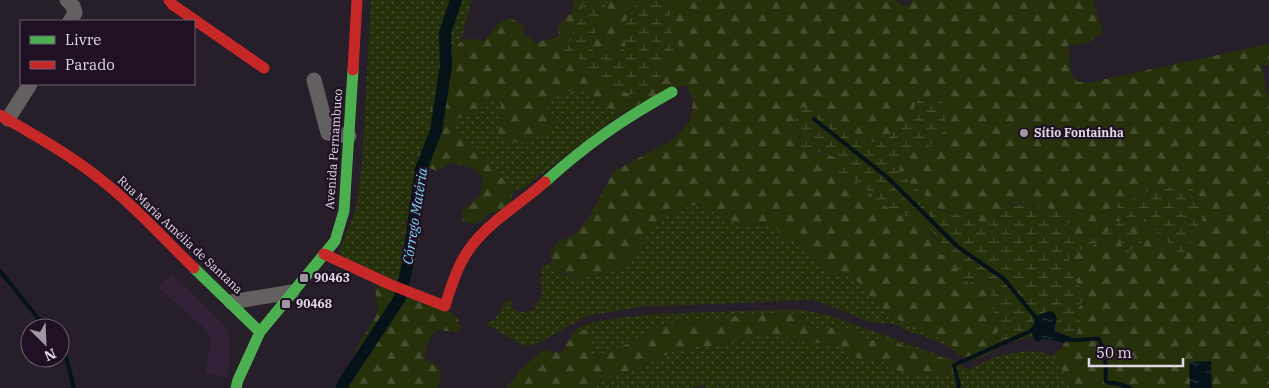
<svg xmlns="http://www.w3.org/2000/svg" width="1269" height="388" viewBox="0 0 1269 388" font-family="'IBM Plex Serif',serif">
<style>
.built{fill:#322137}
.grass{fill:url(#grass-dots)}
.forest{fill:url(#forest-firs)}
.wetland{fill:url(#wetland-marsh)}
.water{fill:url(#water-ripples)}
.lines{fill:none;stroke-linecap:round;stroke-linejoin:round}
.stream{stroke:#051319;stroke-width:4}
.canal{stroke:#051319;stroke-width:12}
.street{stroke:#645f60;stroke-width:15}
.fast{stroke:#4caf50;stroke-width:11}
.jam{stroke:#c62828;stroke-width:11}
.poi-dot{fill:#a096a2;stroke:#1f1123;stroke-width:2}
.labels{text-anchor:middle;stroke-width:4.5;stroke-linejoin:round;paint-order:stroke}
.poi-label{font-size:12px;font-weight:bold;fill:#e1d7e3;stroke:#1f1123;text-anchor:start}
.street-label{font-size:12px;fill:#e1d7e3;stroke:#1f1123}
.water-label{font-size:14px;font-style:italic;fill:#7cd7f3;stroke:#1f1123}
</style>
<defs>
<pattern id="grass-dots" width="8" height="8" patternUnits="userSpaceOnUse" patternTransform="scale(1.25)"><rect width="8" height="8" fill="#26310c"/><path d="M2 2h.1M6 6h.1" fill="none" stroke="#454e2f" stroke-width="1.8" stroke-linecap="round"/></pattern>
<pattern id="forest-firs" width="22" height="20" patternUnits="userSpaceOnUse" patternTransform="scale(1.25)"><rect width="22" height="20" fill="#26310c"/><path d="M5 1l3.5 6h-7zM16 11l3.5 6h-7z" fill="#454e2f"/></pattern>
<pattern id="wetland-marsh" width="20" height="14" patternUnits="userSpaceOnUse" patternTransform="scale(1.25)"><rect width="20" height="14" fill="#26310c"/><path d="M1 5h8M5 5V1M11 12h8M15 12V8" fill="none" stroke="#454e2f"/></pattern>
<pattern id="water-ripples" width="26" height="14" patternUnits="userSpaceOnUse" patternTransform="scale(1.25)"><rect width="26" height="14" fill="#051319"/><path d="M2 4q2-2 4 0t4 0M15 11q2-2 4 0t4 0" fill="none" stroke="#29353a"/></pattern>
</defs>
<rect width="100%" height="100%" fill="#261e29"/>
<!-- built -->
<path class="built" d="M171 274 226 328 230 338V355L227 377 205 373 210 347V336L203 327 159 288Z"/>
<!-- grass -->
<path class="grass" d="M371 0H472L460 44 450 57 439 60 427 128 416 159 397 283 338 255 356 209 362 164Z
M570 90 585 92 619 115 521 190 513 191 508 186 504 177 497 176 494 167 481 156 476 147 454 128 457 119 481 111 484 100 492 95 501 104 498 134 553 114 546 111 551 99Z
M694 205 717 213 738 224 752 227 766 223H774L795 241 806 254 821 262 831 274H849L862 285 874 302 913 329 946 340 959 352 966 356 980 358C961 364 958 350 943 344 933 339 922 336 911 332 906 331 902 327 897 325 887 322 877 324 867 321 848 314 830 303 809 300L641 307 587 316 537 344 525 346 485 324 495 319 505 302 512 300V308L519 312 532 311 542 294 541 267 552 262 554 271 576 279 611 273 638 252 654 222 681 209Z
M798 309 831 316 958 362 908 348 898 343 865 339 849 330 833 327 819 331 808 328 799 315 790 312 735 316 716 322 685 321 664 324 630 343 605 353H590L588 329 573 333 583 325 604 320 652 314Z
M761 334 782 335 793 340 840 346 859 359 877 358 894 370 932 376 957 369 962 366 970 370C988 357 1030 344 1052 356 1059 361 1069 380 1074 388H707L704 385 690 388H589L597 382 643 366 672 352 699 346H716Z"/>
<!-- forest -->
<path class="forest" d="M574 0H586L582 6 583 11 579 23 574 25 571 40 563 48 583 59 586 67 621 89 639 92 660 80 661 71 679 45 669 26 671 0H896L901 5H910L913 0H1093L1103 31C1092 43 1084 45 1068 45L1071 75 1078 82H1092L1269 44V65L1261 66 1269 97V388H1074L1053 357 1057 350 1062 349 1064 343 1078 332V309L1084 299C1080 283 1068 275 1069 258L1080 249 1111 236 1121 239V245L1131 233V222L1138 212 1142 217 1146 220 1151 227 1156 229 1160 235 1182 255 1202 224 1180 184 1164 190 1148 191 1137 198 1120 204 1117 208 1120 221 1114 228 1091 241C1080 238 1071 234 1063 226L1075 216C1065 208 1054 211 1042 208 1037 207 1032 204 1027 203 1022 202 1010 204 1005 207 999 211 996 220 988 222 977 226 967 217 956 214 944 210 935 209 925 201V195L909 183 899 171 901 158 908 150 928 147 935 141 945 123 943 105 937 96 915 104 914 116 896 129 886 140 872 142 825 117 813 108 794 117 799 127V138L815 153 832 155 840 160 845 176 854 177 859 186 869 189 877 201 920 220 929 228 934 238 942 243 977 279 989 284 998 332 995 334 998 345 1004 346 980 358 966 356 959 352 946 340 913 329 896 318 874 302 862 285 849 274H831L821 262 806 254 795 241 783 239 774 223H766L752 227 738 224 717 213 694 205 681 209 655 222 638 252 611 273 576 279 564 273 554 271 550 252 559 241 573 236 588 219 614 171 674 139 691 120 693 100 686 85 662 92 619 115C599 104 585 82 561 94 552 99 550 102 546 111L559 119V126L528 142 518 143 498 134 501 104 492 95 484 100 481 111 476 116 466 115 457 119 454 128 476 147 481 156 487 157 494 167 497 176 504 177 508 186 513 191 511 201 503 213 489 212 482 222 472 224 463 221 462 213C474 196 483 202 482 177L475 169 452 163 436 171 427 167C426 155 436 140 439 126 442 110 444 93 447 76 448 70 448 63 450 57 455 43 469 33 483 42L499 23 508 18 516 21 524 27 523 35 533 38 535 44C542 39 551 40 559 36L558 25 572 12Z
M608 0H637C635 5 631 9 629 15 625 26 627 36 625 47L616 53 606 50 595 53C584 39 601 26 607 13L603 10Z
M382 285 444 308 457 317 461 327 458 332 437 330C428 339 426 346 425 359 443 368 442 369 438 388H339L342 379 350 367 359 343 374 320 378 309 375 289Z
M790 312 799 315 808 328 819 331 833 327 849 330 865 339 898 343 908 348 958 362 962 366 957 369 932 376 894 370 877 358 859 359 840 346 793 340 782 335 761 334 716 346H699L672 352 643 366 597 382 589 388H506L520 370 543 350 561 353 573 333 588 329 593 339 590 353H605L630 343 664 324 685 321 716 322 735 316Z"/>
<!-- wetland -->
<path class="wetland" d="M586 0H608L603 10 608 13C601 26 584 39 595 53L606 50 616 53 625 47C626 39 623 31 625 22 628 14 634 8 637 0H671L669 26 679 45 661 71 660 80 649 88 629 95 621 89 615 91C606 87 598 83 592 75 586 68 585 60 577 56L571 62 564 54 563 48 571 40 574 25 579 22 583 11 582 6Z
M450 57 440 124 436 140 426 160 427 167 415 268 407 287 397 283 416 159 427 128 439 60Z
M932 95C940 97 947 107 948 115L945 119 947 129 928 147 908 150 906 156 901 158 899 171 910 183 925 195V201L932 206 943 211 957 214 979 223 989 222 998 216 1004 207 1027 203 1042 208 1068 211 1075 216 1069 223 1063 226C1071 234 1080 238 1091 241L1114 228 1120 221 1117 208 1119 203 1137 198 1148 191 1164 190 1179 184 1194 190 1201 197 1204 209 1202 224 1182 256 1138 212 1131 222V232L1139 235 1141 243 1126 253 1122 251 1121 239C1104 233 1100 240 1088 251L1080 249 1069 258C1068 275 1080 283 1084 299L1078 309C1082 322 1083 329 1070 337L1054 331 1057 318 1036 316 1031 331 1032 336C1020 337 1010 346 998 345L995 334 998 332 989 284 977 279 969 284 958 272 959 259 939 254 942 243C935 238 934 234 929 228 921 218 908 214 896 216 890 206 885 208 877 201 869 194 872 190 859 186L854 177 845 176 836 173 840 160C828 153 814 152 801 148L799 127 794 117 802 107 813 108 825 117 872 142 886 140 896 129 914 116 915 104 920 98Z"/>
<!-- water -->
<path class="water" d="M1049 311 1054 312 1057 318 1054 331 1070 337 1069 340 1064 343 1052 340 1043 339 1036 342 1031 331 1036 316Z
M1211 361 1212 388H1190L1189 362Z"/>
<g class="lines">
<!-- stream -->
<path class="stream" d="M814 119 887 177 958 247 1004 279 1037 319
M0 271 46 328
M1066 339C1078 342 1087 338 1099 339L1105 353 1106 382 1119 384 1130 388
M60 345 64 350 74 388
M958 388 959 386 954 365 1031 331 1034 328"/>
<!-- canal -->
<path class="canal" d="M342 388 343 384 400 298 408 264 421 169 436 131 446 66 445 33 456 0"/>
<!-- street -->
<path class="street" d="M67 0 73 6 75 13 70 21
M314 80 328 133 349 136
M8 119 30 84
M231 302 292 292"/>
<!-- fast -->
<path class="fast" d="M545 182C587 144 623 119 672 92
M194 268 260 332
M236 388 238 380 260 332 335 241 344 211 353 70"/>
<!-- jam -->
<path class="jam" d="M169 0 173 5 264 68
M353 70 357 0
M0 115C34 135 69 154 100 179 134 205 163 238 194 268
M324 254 389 284 445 306C450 290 455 273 463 259 481 226 518 206 545 182"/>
</g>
<!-- markers -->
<g class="poi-dot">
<circle cx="1024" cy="133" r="5"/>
<rect x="299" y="273" width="10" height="10" rx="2.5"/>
<rect x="281" y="299" width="10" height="10" rx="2.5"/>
</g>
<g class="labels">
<!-- poi labels -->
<g class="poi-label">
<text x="1034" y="137">Sítio Fontainha</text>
<text x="314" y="282">90463</text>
<text x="296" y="308">90468</text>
</g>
<!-- street labels -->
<g class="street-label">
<text transform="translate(334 149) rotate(-86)" y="4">Avenida Pernambuco</text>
<text transform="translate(180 235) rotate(43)" y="4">Rua Maria Amélia de Santana</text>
</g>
<!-- water labels -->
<g class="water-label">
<text transform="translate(415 216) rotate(-81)" y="5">Córrego Matéria</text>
</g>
</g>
<!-- legend -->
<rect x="20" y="20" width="175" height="65" fill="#1f1123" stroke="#6d6070"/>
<rect x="30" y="36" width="25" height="8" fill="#4caf50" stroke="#6d6070"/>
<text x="65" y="45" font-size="15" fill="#e1d7e3">Livre</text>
<rect x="30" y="61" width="25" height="8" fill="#c62828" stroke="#6d6070"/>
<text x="65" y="70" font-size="15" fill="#e1d7e3">Parado</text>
<!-- north arrow -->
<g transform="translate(45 343) rotate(156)"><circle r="24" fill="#1f1123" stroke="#6d6070"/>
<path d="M0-4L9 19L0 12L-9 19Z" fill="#a096a2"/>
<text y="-8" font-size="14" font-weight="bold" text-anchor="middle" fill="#e1d7e3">N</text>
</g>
<!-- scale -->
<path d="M1089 358v8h94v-8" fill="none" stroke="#e1d7e3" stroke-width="2.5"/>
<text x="1096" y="358" font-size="15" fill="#e1d7e3" stroke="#1f1123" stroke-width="4" paint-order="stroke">50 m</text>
</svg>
